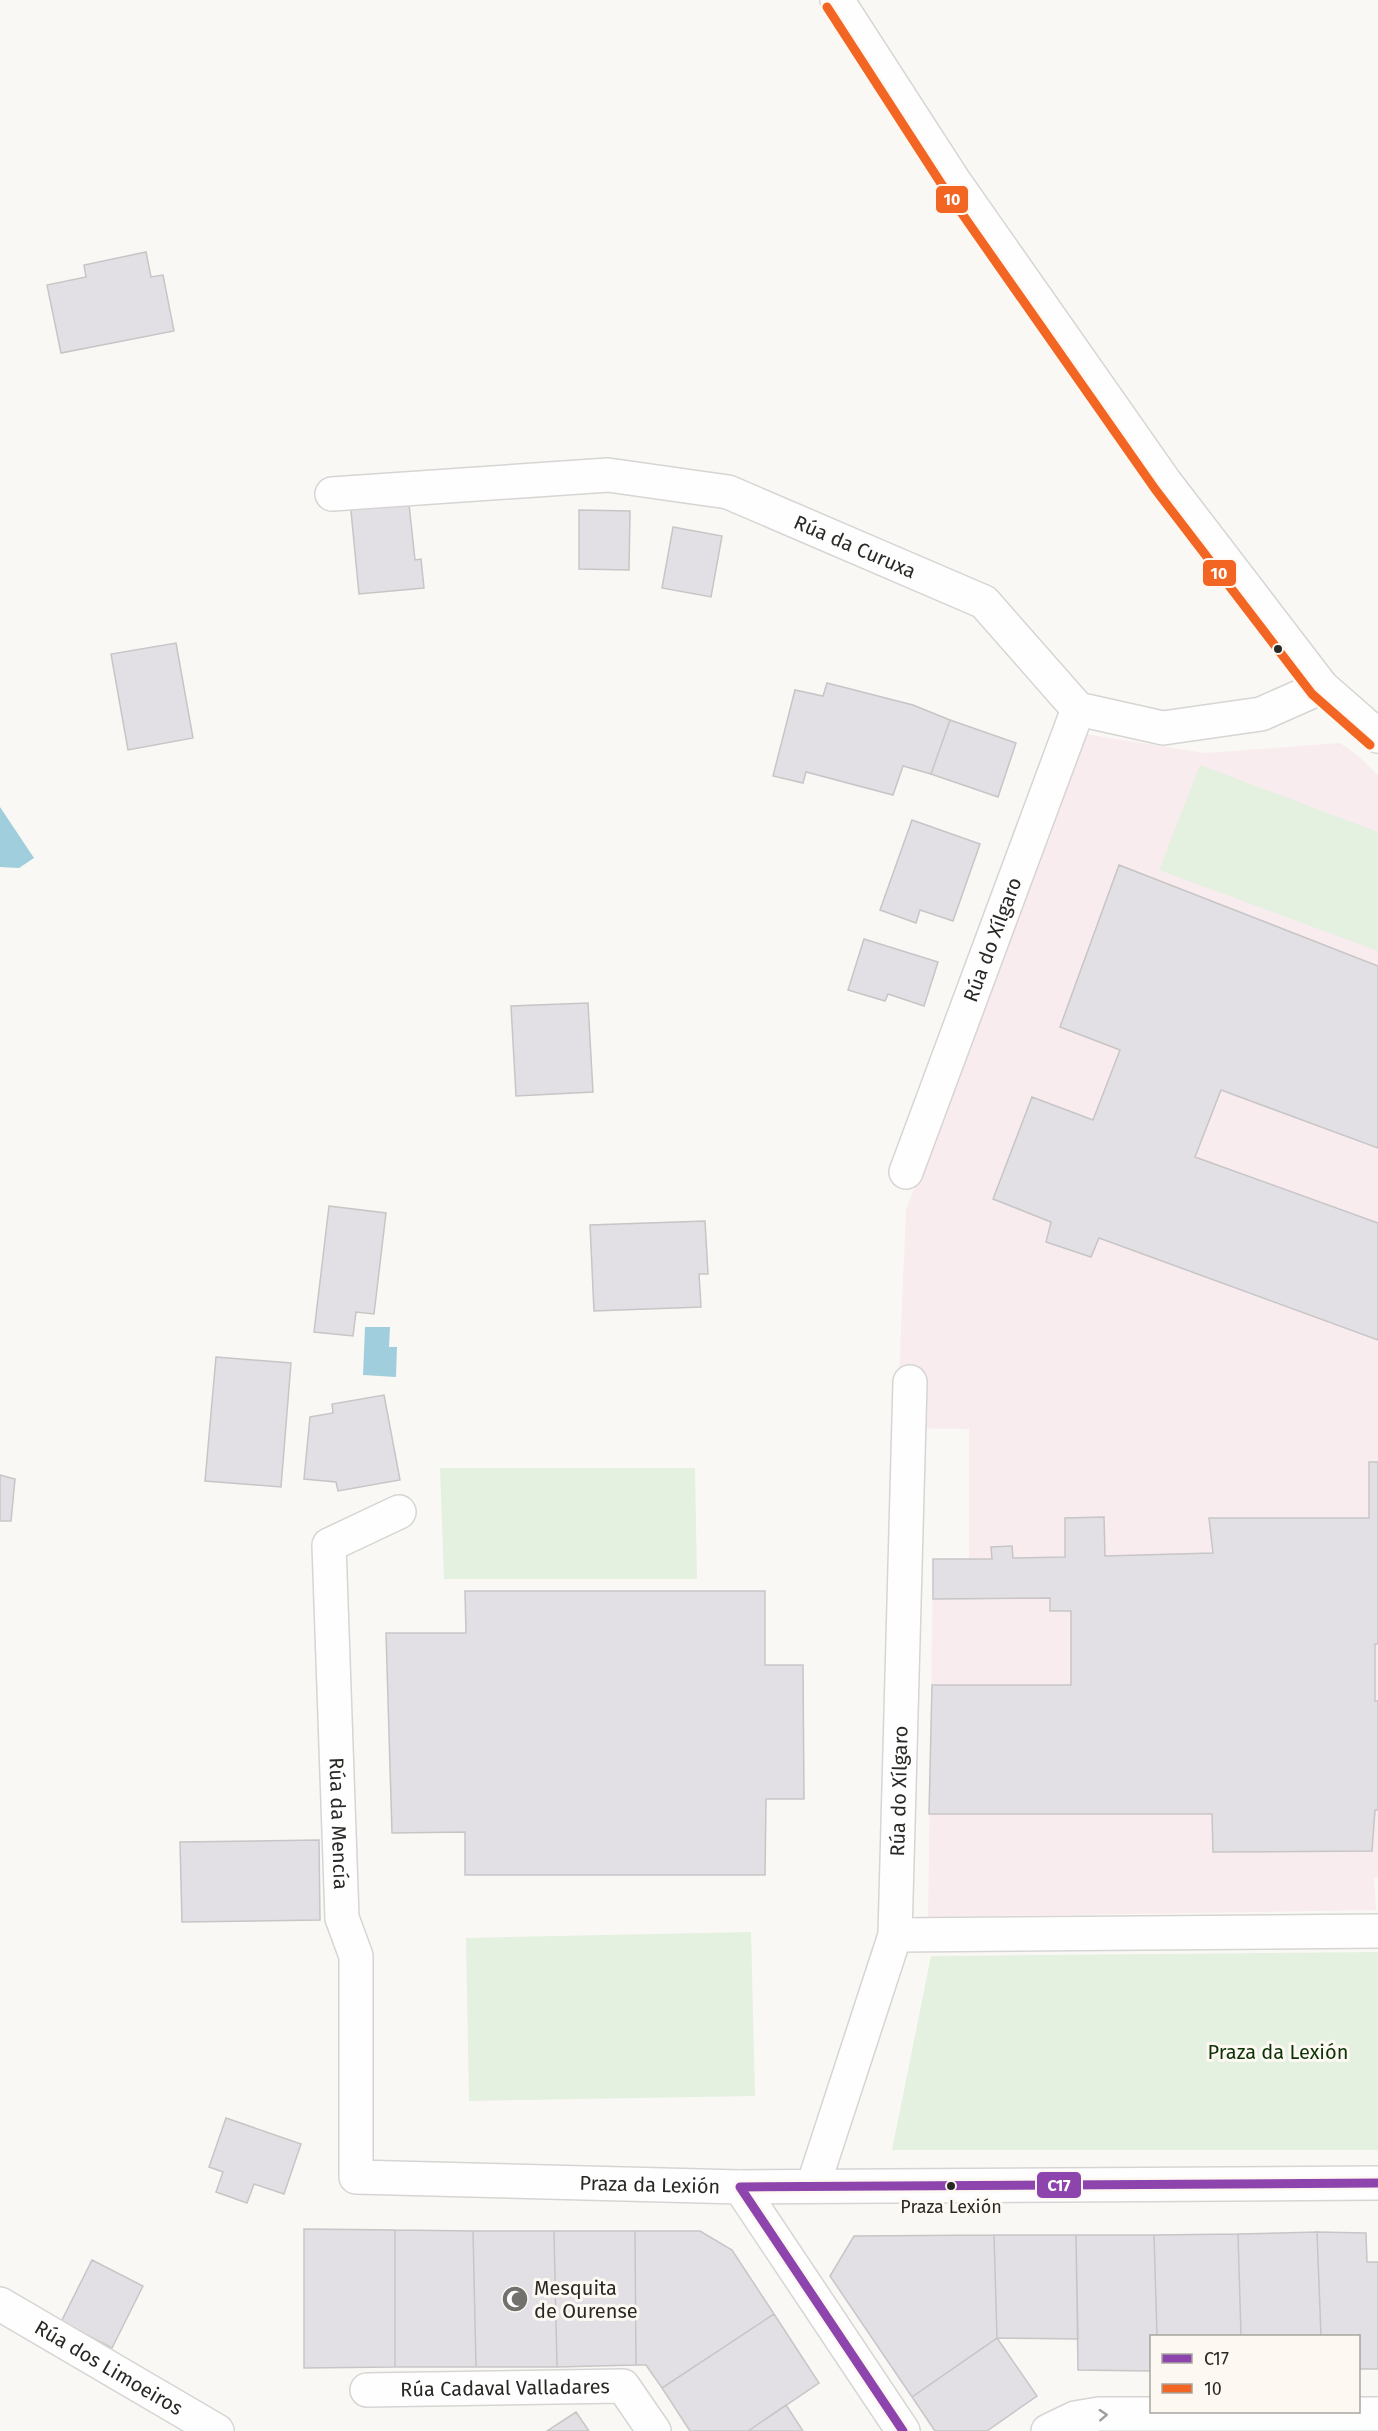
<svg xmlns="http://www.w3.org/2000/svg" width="1378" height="2431" viewBox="0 0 1378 2431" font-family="'Fira Sans',sans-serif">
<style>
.education{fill:#f8ecee}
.green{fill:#e4f0e0}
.water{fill:#a0cedd}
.building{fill:#e3e0e5;stroke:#c7c5c6;stroke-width:1.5}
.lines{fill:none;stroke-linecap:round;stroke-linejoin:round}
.minor-casing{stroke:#d7d5d3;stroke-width:36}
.minor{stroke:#fefefe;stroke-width:33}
.bus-1-casing{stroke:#fdf8f2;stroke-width:14}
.bus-2-casing{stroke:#fdf8f2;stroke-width:14}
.bus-1{stroke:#8e44ad;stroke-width:9}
.bus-2{stroke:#f26522;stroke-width:9}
.oneway{stroke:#9e9e9c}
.bus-dot{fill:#292825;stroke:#fdf8f2;stroke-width:2}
.labels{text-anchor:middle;stroke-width:6;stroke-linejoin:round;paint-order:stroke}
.bus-label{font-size:18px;fill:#292825;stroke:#fdf8f2}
.street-label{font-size:20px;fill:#292825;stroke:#fdf8f2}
.park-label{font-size:20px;fill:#0b3306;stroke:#fdf8f2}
.poi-label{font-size:20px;fill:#292825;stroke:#fdf8f2;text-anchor:start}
.line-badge{stroke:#fdf8f2;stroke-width:2}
.badge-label{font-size:16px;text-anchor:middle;font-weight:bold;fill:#fff}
</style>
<rect width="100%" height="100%" fill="#faf8f5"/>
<!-- education -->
<path class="education" d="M1085 734 1204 753 1340 743 1356 754 1378 775V1877L1374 1878 1376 1910 928 1917 933 1559H969V1429L897 1428 906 1210Z"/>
<!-- green -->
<path class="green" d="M1200 765 1378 832V951L1159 870Z
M440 1468H695L697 1579H444Z
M751 1932 755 2096 469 2101 466 1938Z
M1378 1952V2150H892L931 1956Z"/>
<!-- water -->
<path class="water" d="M0 807 34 858 19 868 0 867Z
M365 1327H390L389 1347H397L396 1377 363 1375Z"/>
<!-- building -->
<path class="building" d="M146 252 151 277 163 275 174 331 61 353 47 285 86 277 84 265Z
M408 495 415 560 421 559 424 588 359 594 350 501Z
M579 510 630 511 629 570 579 569Z
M673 527 722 536 711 597 662 588Z
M176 643 193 738 128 750 111 654Z
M827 683 913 705 950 720 931 774 903 766 893 795 806 772 803 783 773 776 795 690 823 696Z
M950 720 1016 743 998 797 931 774Z
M912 820 980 844 953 921 920 910 916 923 880 910Z
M1119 865 1378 966V1148L1221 1090 1195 1157 1378 1223V1340L1099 1238 1091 1257 1046 1242 1051 1222 993 1199 1032 1097 1093 1120 1120 1050 1060 1027Z
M864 939 938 962 924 1006 888 994 885 1001 848 990Z
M588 1003 593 1092 516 1096 511 1006Z
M329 1206 386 1213 374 1314 356 1312 353 1336 314 1332Z
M705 1221 708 1274H699L701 1307 594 1311 590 1225Z
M216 1357 291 1363 281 1487 205 1481Z
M384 1395 400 1480 338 1491 336 1482 304 1479 310 1417 333 1413 332 1404Z
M1369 1462H1378V1644H1375V1701H1378V1810H1375L1372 1851 1213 1852 1212 1814H929L932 1685H1071V1611H1050V1598L933 1599V1559H992L991 1547 1012 1546 1013 1558 1065 1557V1518L1104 1517 1105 1556 1213 1553 1209 1518H1369Z
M0 1475 15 1479 11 1521H0Z
M465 1591H765V1665H803L804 1799H766L765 1875H465V1832L392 1833 386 1633H466Z
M319 1840 320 1920 182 1922 180 1842Z
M226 2118 301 2144 284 2194 254 2184 247 2203 216 2192 223 2172 209 2167Z
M304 2229 395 2230V2367L304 2368Z
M395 2230 473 2231 476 2367H395Z
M473 2231H554L557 2367H476Z
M554 2231H635L636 2365 557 2367Z
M635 2231H700L732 2250 774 2314 662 2388 646 2365H636Z
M1317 2232 1321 2336H1241L1238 2234Z
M1317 2232 1366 2233 1367 2262H1378V2369H1358V2336H1321Z
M1238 2234 1241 2336H1157L1154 2235Z
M994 2235H1076L1078 2339 997 2338Z
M994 2235 997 2338 912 2397 830 2276 854 2236Z
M1076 2235H1154L1157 2336H1152V2371L1078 2370Z
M92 2260 143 2286 112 2348 61 2322Z
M774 2314 819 2383 748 2431H690L662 2388Z
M997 2338 1037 2396 987 2431H935L912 2397Z
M786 2405 803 2431H748Z
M576 2412 589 2431H547Z"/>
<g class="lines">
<defs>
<g id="minor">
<path d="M837 0 954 181 1165 482 1322 687 1378 736"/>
<path id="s1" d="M332 494 608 475 728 492 984 602 1078 709 1163 728 1261 714 1322 687"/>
<path id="s2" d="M906 1172 1078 709"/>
<path id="s3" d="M399 1512 329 1545 342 1918 356 1956V2177L740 2187 1378 2183"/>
<path d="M895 1935 1378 1931"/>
<path id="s4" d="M813 2186 895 1935 910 1382"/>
<path d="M740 2187 903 2431"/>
<path id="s5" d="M0 2304 217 2431"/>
<path id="s6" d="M367 2390 623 2386 654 2431"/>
<path d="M1048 2431 1075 2418 1099 2414H1378"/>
</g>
</defs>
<!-- minor casing -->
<use href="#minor" class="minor-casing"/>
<!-- minor -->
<use href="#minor" class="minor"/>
<defs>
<path id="bus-1" d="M740 2187 1378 2183
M740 2187 903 2431"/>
<path id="bus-2" d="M827 7 944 188 1155 489 1312 694 1370 745"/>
</defs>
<!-- bus-1 casing -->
<use href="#bus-1" class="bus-1-casing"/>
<!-- bus-2 casing -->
<use href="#bus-2" class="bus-2-casing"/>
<!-- bus-1 -->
<use href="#bus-1" class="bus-1"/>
<!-- bus-2 -->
<use href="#bus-2" class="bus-2"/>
</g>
<!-- one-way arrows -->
<defs><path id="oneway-chevron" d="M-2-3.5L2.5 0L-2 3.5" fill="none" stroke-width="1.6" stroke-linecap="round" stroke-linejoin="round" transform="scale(1.5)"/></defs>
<use class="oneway" href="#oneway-chevron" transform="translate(1103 2415) rotate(-3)"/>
<!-- icons -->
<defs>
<symbol id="mosque-disc" viewBox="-11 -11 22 22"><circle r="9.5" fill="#72716e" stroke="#fdf8f2"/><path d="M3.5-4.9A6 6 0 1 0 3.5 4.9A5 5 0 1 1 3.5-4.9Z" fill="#fff"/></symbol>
</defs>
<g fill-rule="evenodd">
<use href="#mosque-disc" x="500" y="2284" width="30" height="30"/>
</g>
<!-- markers -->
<g class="bus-dot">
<circle cx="1278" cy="649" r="5"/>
<circle cx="951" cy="2186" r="5"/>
</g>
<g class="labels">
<!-- bus labels -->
<g class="bus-label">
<text x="951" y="2213">Praza Lexión</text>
</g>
<!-- street labels -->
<g class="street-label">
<text dy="7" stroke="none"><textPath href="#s1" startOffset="536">Rúa da Curuxa</textPath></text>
<text dy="7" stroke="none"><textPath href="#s2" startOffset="248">Rúa do Xílgaro</textPath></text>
<text dy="7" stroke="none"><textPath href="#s4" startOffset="408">Rúa do Xílgaro</textPath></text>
<text dy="7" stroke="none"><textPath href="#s3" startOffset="356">Rúa da Mencía</textPath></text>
<text dy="7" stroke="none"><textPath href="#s3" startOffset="1006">Praza da Lexión</textPath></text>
<text dy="7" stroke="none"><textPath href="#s5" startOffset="126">Rúa dos Limoeiros</textPath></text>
<text dy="7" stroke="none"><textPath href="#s6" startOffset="138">Rúa Cadaval Valladares</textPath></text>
</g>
<!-- park labels -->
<g class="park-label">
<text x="1278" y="2059">Praza da Lexión</text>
</g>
<!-- poi labels -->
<g class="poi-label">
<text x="534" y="2295">Mesquita<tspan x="534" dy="23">de Ourense</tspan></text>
</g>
</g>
<g class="line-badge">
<rect x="935" y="185" width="34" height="29" rx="6" fill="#f26522"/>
<rect x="1202" y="559" width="35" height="28" rx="6" fill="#f26522"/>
<rect x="1036" y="2171" width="46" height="28" rx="6" fill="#8e44ad"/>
</g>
<g class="badge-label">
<text x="952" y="205">10</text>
<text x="1219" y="579">10</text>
<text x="1059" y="2191">C17</text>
</g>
<!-- legend -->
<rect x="1150" y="2335" width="210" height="78" fill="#fdf8f2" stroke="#a8a5a0" stroke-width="1.5"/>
<rect x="1162" y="2354" width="30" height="9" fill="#8e44ad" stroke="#a8a5a0" stroke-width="1.5"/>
<text x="1204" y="2365" font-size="18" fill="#292825">C17</text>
<rect x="1162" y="2384" width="30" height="9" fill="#f26522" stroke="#a8a5a0" stroke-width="1.5"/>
<text x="1204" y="2395" font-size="18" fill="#292825">10</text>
</svg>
